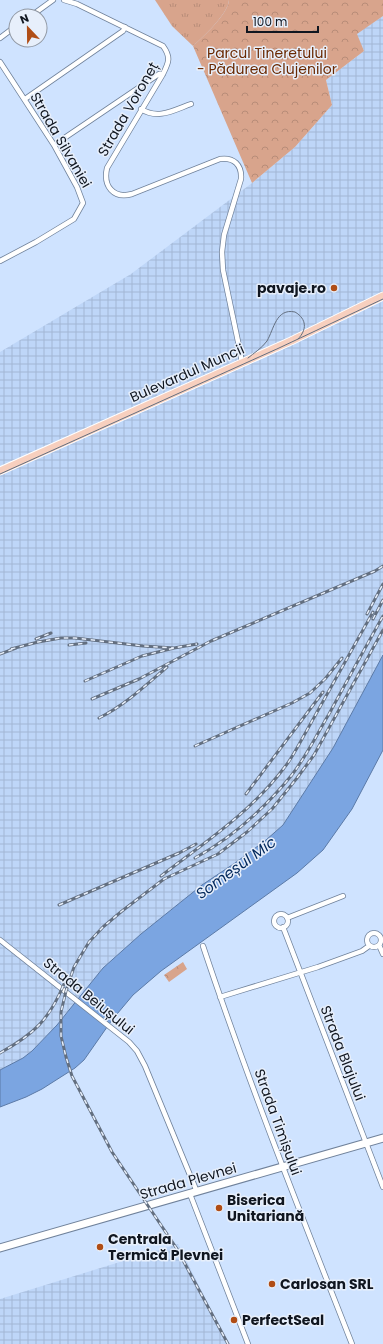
<svg xmlns="http://www.w3.org/2000/svg" width="383" height="1344" viewBox="0 0 383 1344" font-family="Poppins,sans-serif">
<style>
.industrial{fill:url(#industrial-grid)}
.grass{fill:url(#grass-tufts)}
.park{fill:url(#park-crowns)}
.water{fill:#7ba5e1;stroke:#5b7aa7}
.lines{fill:none;stroke-linecap:round;stroke-linejoin:round}
.minor-casing{stroke:#70829b;stroke-width:6}
.secondary-casing{stroke:#70829b;stroke-width:9}
.primary-casing{stroke:#fff;stroke-width:9}
.minor{stroke:#fff;stroke-width:4.5}
.secondary{stroke:#fff;stroke-width:7}
.primary{stroke:#f7cfbe;stroke-width:7}
.tram{stroke:#636f80;stroke-width:1}
.rail-casing{stroke:#636f80;stroke-width:3}
.rail{stroke:#e7effb;stroke-width:1.5;stroke-dasharray:4.5;stroke-linecap:butt}
.poi-dot{fill:#b04d15;stroke:#e7effb;stroke-width:1.5}
.labels{text-anchor:middle;stroke-width:3;stroke-linejoin:round;paint-order:stroke}
.park-label{font-size:14px;fill:#6a2902;stroke:#e7effb}
.street-label{font-size:14px;fill:#101620;stroke:#e7effb}
.poi-label{font-size:14px;font-weight:bold;fill:#101620;stroke:#e7effb;text-anchor:start}
.water-label{font-size:15px;font-style:italic;fill:#00275b;stroke:#e7effb}
</style>
<defs>
<pattern id="industrial-grid" width="8" height="8" patternUnits="userSpaceOnUse"><rect width="8" height="8" fill="#bed6f8"/><path d="M0 4h8M4 0v8" fill="none" stroke="#a2b7d4"/></pattern>
<pattern id="grass-tufts" width="24" height="20" patternUnits="userSpaceOnUse"><rect width="24" height="20" fill="#d8a48c"/><path d="M3 7l-1-3M5 7V3M7 7l1-3M15 17l-1-3M17 17v-4M19 17l1-3" fill="none" stroke="#b88c78"/></pattern>
<pattern id="park-crowns" width="20" height="18" patternUnits="userSpaceOnUse"><rect width="20" height="18" fill="#d8a48c"/><path d="M2 6a3 3 0 1 1 6 0M12 15a3 3 0 1 1 6 0" fill="none" stroke="#b88c78"/></pattern>
</defs>
<rect width="100%" height="100%" fill="#cfe3ff"/>
<!-- industrial -->
<path class="industrial" d="M383 16V655L333 748 283 825 266 840 235 863 202 885 141 934 103 968 57 1025 32 1051 23 1058 0 1070V352L131 274 252 183 295 147 332 105 326 80 364 51 356 34Z
M178 1244 228 1344H0V1299Z"/>
<!-- grass -->
<path class="grass" d="M155 0H229C228 14 204 36 193 46L172 26Z"/>
<!-- park -->
<path class="park" d="M229 0H383V16L357 34 364 51 326 80 332 105 295 147 252 183 193 46C204 36 228 14 229 0Z
M183 962 187 969 169 982 164 975Z"/>
<!-- water -->
<path class="water" d="M383 655V750L352 809 323 850 297 873 161 971 133 995 112 1020 84 1060 75 1068 42 1089 26 1097 0 1107V1070L23 1058 32 1051 57 1025 103 968 141 934 202 885 235 863 266 840 283 825 333 748Z"/>
<g class="lines">
<defs>
<path id="minor" d="M64 0 77 4 163 46C171 57 169 62 163 74L107 168C103 186 113 199 132 194L220 159C234 157 242 165 241 179L224 235 222 252 223 270 240 351 242 363
M31 16 53 0
M0 38 16 26
M0 62 54 145 77 187 83 203 74 219 36 242 0 261
M25 99 123 31 125 27
M141 109C158 120 174 110 191 104
M54 145 159 74H163
M274 921a7 7 0 1 1 14 0a7 7 0 1 1-14 0Z
M287 918 343 896
M283 927 383 1187
M367 940a7 7 0 1 1 14 0a7 7 0 1 1-14 0Z
M0 940 129 1042 137 1051 145 1066 197 1192
M379 945 383 954
M203 946C248 1081 300 1212 352 1344
M220 997 318 967 362 951 369 946
M190 1194 248 1344"/>
<path id="secondary" d="M0 1248 383 1138"/>
<path id="primary" d="M0 471 291 341 383 296"/>
</defs>
<!-- minor casing -->
<use href="#minor" class="minor-casing"/>
<!-- secondary casing -->
<use href="#secondary" class="secondary-casing"/>
<!-- primary casing -->
<use href="#primary" class="primary-casing"/>
<!-- minor -->
<use href="#minor" class="minor"/>
<!-- secondary -->
<use href="#secondary" class="secondary"/>
<!-- primary -->
<use href="#primary" class="primary"/>
<!-- tram -->
<path class="tram" d="M248 358C254 353 262 348 267 341 274 329 276 308 295 312 307 319 307 330 298 339
M0 474 279 348 383 299"/>
<defs>
<path id="rail" d="M367 614 383 584
M373 619 383 600
M36 639 51 633
M69 645 86 643
M11 649 38 642 61 638H75L143 646 174 648
M0 654 16 648
M85 681 142 656 174 648 197 644
M92 699 139 679 211 641 375 571 383 566
M99 718C125 705 145 686 167 667
M195 746 292 703 310 693 325 679 342 658
M246 794 323 692
M195 858C233 837 264 809 291 776 306 757 317 734 329 714 347 681 365 648 383 616
M161 876C204 843 251 812 284 768 289 762 293 755 297 748L373 612
M59 905 179 853 196 844
M0 1053C34 1034 49 1020 64 984
M228 1344 177 1249 112 1152 72 1076 66 1057 61 1036V1012L66 991 74 967 89 942 103 927 122 911 164 879 218 854 247 832 272 809 297 778 314 755 383 630"/>
</defs>
<!-- rail casing -->
<use href="#rail" class="rail-casing"/>
<!-- rail -->
<use href="#rail" class="rail"/>
</g>
<!-- markers -->
<g class="poi-dot">
<circle cx="334" cy="288" r="4"/>
<circle cx="219" cy="1208" r="4"/>
<circle cx="100" cy="1247" r="4"/>
<circle cx="272" cy="1284" r="4"/>
<circle cx="234" cy="1320" r="4"/>
</g>
<g class="labels">
<!-- park labels -->
<g class="park-label">
<text x="267" y="58">Parcul Tineretului<tspan x="267" dy="16">- Pădurea Clujenilor</tspan></text>
</g>
<!-- street labels -->
<g class="street-label">
<text transform="translate(128 109) rotate(-60)" y="5">Strada Voroneț</text>
<text transform="translate(61 140) rotate(60)" y="5">Strada Silvaniei</text>
<text transform="translate(187 373) rotate(-24)" y="5">Bulevardul Muncii</text>
<text transform="translate(89 996) rotate(39)" y="5">Strada Beiușului</text>
<text transform="translate(343 1053) rotate(69)" y="5">Strada Blajului</text>
<text transform="translate(278 1122) rotate(70)" y="5">Strada Timișului</text>
<text transform="translate(188 1181) rotate(-16)" y="5">Strada Plevnei</text>
</g>
<!-- poi labels -->
<g class="poi-label">
<text x="326" y="293" text-anchor="end">pavaje.ro</text>
<text x="227" y="1205">Biserica<tspan x="227" dy="16">Unitariană</tspan></text>
<text x="108" y="1244">Centrala<tspan x="108" dy="16">Termică Plevnei</tspan></text>
<text x="280" y="1289">Carlosan SRL</text>
<text x="242" y="1325">PerfectSeal</text>
</g>
<!-- water labels -->
<g class="water-label">
<text transform="translate(236 868) rotate(-36)" y="5">Someșul Mic</text>
</g>
</g>
<!-- north arrow -->
<g transform="translate(28 28) rotate(338)"><circle r="19" fill="#e7effb" stroke="#9198a3"/>
<path d="M0-3L7 15L0 10L-7 15Z" fill="#b04d15"/>
<text y="-6" font-size="11" font-weight="bold" text-anchor="middle" fill="#101620">N</text>
</g>
<!-- scale -->
<path d="M247 26v6h71v-6" fill="none" stroke="#101620" stroke-width="2"/>
<text x="253" y="26" font-size="12" fill="#101620" stroke="#e7effb" stroke-width="3" paint-order="stroke">100 m</text>
</svg>
